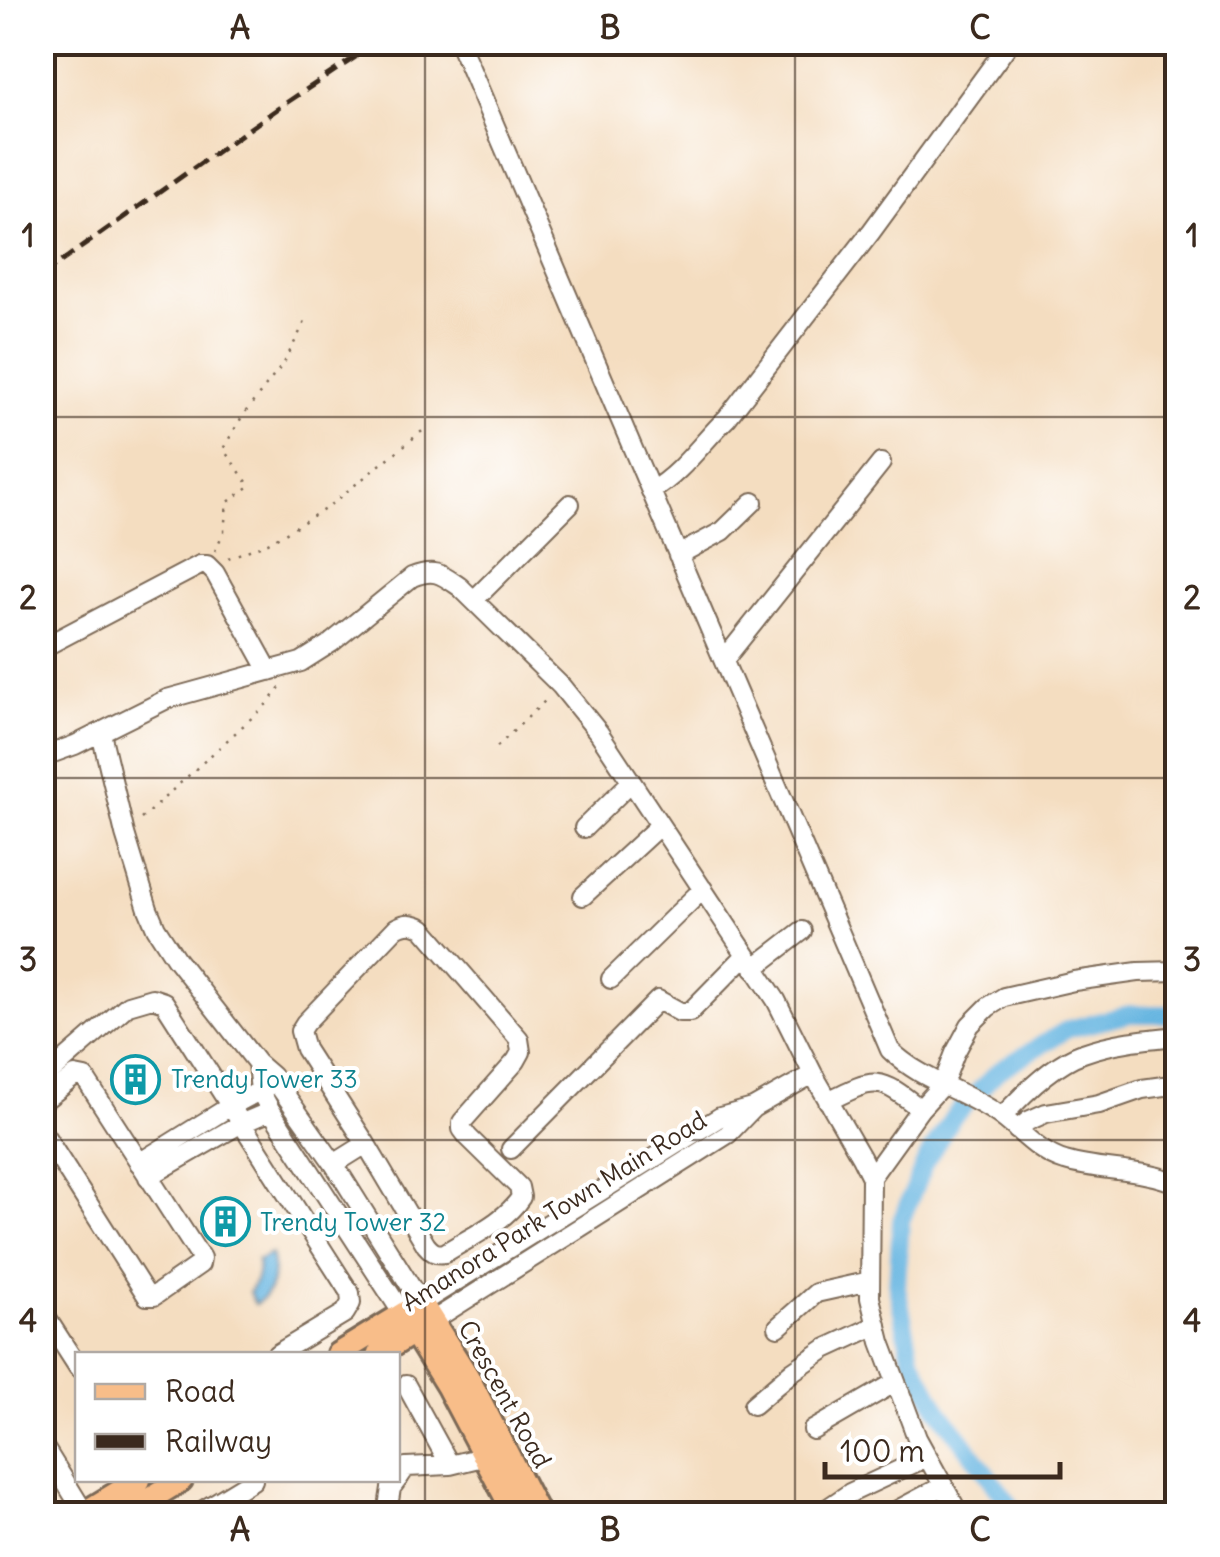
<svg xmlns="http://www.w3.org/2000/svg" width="1220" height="1557" viewBox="0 0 1220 1557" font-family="Delius,sans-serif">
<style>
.water{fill:#67b6e1;stroke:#517080;stroke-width:2.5}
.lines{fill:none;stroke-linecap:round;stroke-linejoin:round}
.canal{stroke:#67b6e1;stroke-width:18}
.minor-casing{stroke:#7c6957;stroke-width:22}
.major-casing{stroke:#7c6957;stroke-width:28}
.path{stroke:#7c6957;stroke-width:2.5;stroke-dasharray:2.5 8;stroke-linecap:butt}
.minor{stroke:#fff;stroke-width:18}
.major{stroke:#f8bd89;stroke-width:22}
.rail{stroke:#3b2a1e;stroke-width:5;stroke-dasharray:15 8;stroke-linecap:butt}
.grid{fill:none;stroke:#3b2a1e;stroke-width:2.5;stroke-opacity:0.55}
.labels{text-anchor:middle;stroke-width:8;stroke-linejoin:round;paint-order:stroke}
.culture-label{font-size:25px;fill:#0d838f;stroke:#fff;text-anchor:start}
.street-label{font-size:25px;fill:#3b2a1e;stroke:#fff}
.neatline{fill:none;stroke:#3b2a1e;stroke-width:4}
.grid-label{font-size:32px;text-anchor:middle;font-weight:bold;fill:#3b2a1e}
</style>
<rect width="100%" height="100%" fill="#fff"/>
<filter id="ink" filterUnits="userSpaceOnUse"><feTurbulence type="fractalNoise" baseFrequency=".01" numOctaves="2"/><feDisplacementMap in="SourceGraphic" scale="20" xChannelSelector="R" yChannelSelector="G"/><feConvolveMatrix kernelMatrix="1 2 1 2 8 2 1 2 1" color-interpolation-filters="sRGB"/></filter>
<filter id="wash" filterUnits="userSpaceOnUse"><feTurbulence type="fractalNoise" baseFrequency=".0048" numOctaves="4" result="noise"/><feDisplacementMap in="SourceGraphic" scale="40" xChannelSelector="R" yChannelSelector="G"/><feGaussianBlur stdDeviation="2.25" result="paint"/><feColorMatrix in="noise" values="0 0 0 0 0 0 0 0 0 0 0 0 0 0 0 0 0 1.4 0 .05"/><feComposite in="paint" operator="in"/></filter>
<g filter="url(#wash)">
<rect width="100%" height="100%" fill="#f4ddc0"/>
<!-- water -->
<path class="water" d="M271 1254C276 1272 273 1295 255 1304L249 1292C256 1281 259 1274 257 1261Z"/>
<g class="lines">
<!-- canal -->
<path class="canal" d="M1017 1514 937 1407 911 1357 897 1287 901 1221 925 1162 953 1117 998 1071 1068 1029 1130 1014H1178"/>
</g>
</g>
<g filter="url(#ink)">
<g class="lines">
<defs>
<path id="minor" d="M459 42 890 1050C921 1081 967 1091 1002 1117 1022 1132 1040 1154 1065 1161 1101 1172 1142 1168 1178 1184
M651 491C682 473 702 442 727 418L871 232 1010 42
M678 555 723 531 753 502
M474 600 570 504
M42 648 200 565H207L215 573 269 671
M724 660 881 463
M101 733 125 834 148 909 156 928 176 959 257 1063 272 1076 334 1164 421 1303 720 1117 753 1108 813 1074
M42 757 75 745 167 699 301 662 331 643 412 577C435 568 441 574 460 587L561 686 599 733 776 1000 813 1074 861 1157 871 1177 870 1298 881 1342 917 1438 959 1514
M584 828 631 782
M583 896 660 825
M754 968 802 931
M611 979 703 889
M257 1063 260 1091 271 1111 403 1314
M42 1080 128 1005 152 998 164 1002 350 1293 351 1303 345 1313 277 1354
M828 1101C876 1077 879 1076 920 1109
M42 1102 75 1076 85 1078 201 1258 200 1264 154 1296H147L42 1131
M1002 1117C1022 1095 1054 1063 1083 1053 1113 1042 1146 1039 1178 1036
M1017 1130 1028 1121 1046 1113 1099 1104 1142 1089 1178 1084
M511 1149 658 1000 680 1012H690L746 955
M139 1163 229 1107 267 1087
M334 1164 366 1144 426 1245C432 1252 436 1255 445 1253 470 1237 505 1222 521 1197L519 1187 468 1137 462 1129V1122L516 1061 521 1052 519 1039 423 928C413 923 407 922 396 928L305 1023 300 1031 305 1049 366 1144
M148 1177 240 1124 271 1111
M871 1177 920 1109 943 1084 955 1053 970 1025 988 1007 1004 997 1074 981 1138 972 1178 971
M42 1311 78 1367
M432 1321 728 1134 753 1108
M778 1327 816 1293 870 1281
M406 1385 450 1465
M753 1405 793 1371 825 1349 877 1325
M813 1430 896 1382
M42 1444 85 1514
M398 1479 406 1467 450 1465 495 1454
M197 1514 253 1480
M387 1514 391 1488 397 1480
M819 1514 850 1493 927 1457
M890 1514 943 1486"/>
<path id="major" d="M403 1314 448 1387 515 1514
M338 1354 421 1303 467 1376 538 1514
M379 1354 425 1325
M83 1514 139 1480
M125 1514 181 1480"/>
</defs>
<!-- minor casing -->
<use href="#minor" class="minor-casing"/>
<!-- major casing -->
<use href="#major" class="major-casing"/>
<!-- path -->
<path class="path" d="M215 551 224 531 227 503 250 486 223 449 243 415 284 363 307 318
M228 558 268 543 325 509 426 428
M497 747 549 697
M141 819 268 703 280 687"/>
<!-- minor -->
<use href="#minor" class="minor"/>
<!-- major -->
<use href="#major" class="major"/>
<!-- rail -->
<path class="rail" d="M42 275 283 105 378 42"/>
</g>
</g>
<!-- grid -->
<path class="grid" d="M425 42V1514M795 42V1514M42 417H1178M42 778H1178M42 1140H1178"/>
<!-- icons -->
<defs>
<symbol id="building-ring" viewBox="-11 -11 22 22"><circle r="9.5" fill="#fff" stroke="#0f9aa8" stroke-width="1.5"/><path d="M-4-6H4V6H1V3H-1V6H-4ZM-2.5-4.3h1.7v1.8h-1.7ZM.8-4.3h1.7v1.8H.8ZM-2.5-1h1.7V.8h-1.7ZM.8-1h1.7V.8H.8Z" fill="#0f9aa8"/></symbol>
</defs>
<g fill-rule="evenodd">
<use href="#building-ring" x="108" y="1052" width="55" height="55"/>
<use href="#building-ring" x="198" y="1194" width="55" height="55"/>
</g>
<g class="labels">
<!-- culture labels -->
<g class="culture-label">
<text x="171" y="1088">Trendy Tower 33</text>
<text x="260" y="1231">Trendy Tower 32</text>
</g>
<!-- street labels -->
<g class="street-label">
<text transform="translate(554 1211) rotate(-32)" y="9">Amanora Park Town Main Road</text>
<text transform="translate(505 1394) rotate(61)" y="9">Crescent Road</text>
</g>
</g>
<!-- margin -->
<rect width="1220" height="1557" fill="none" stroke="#fff" stroke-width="110"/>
<!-- legend -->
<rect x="75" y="1352" width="325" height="130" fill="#ffffff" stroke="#b1aaa5" stroke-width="2.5"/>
<rect x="95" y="1384" width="50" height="15" fill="#f8bd89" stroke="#b1aaa5" stroke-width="2.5"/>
<text x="165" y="1402" font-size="30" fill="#3b2a1e">Road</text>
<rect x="95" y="1434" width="50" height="15" fill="#3b2a1e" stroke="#b1aaa5" stroke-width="2.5"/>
<text x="165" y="1452" font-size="30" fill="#3b2a1e">Railway</text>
<!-- scale -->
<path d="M825 1462v15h235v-15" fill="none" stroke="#3b2a1e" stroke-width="5"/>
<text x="840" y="1462" font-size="30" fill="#3b2a1e" stroke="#ffffff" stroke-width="8" paint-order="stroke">100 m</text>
<rect x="55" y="55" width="1110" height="1447" class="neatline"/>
<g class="grid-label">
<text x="240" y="39">A</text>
<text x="610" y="39">B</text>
<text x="980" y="39">C</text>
<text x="28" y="247">1</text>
<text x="1192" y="247">1</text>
<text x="28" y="609">2</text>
<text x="1192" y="609">2</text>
<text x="28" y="971">3</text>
<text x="1192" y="971">3</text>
<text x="28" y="1332">4</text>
<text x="1192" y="1332">4</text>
<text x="240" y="1541">A</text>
<text x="610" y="1541">B</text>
<text x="980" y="1541">C</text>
</g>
</svg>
